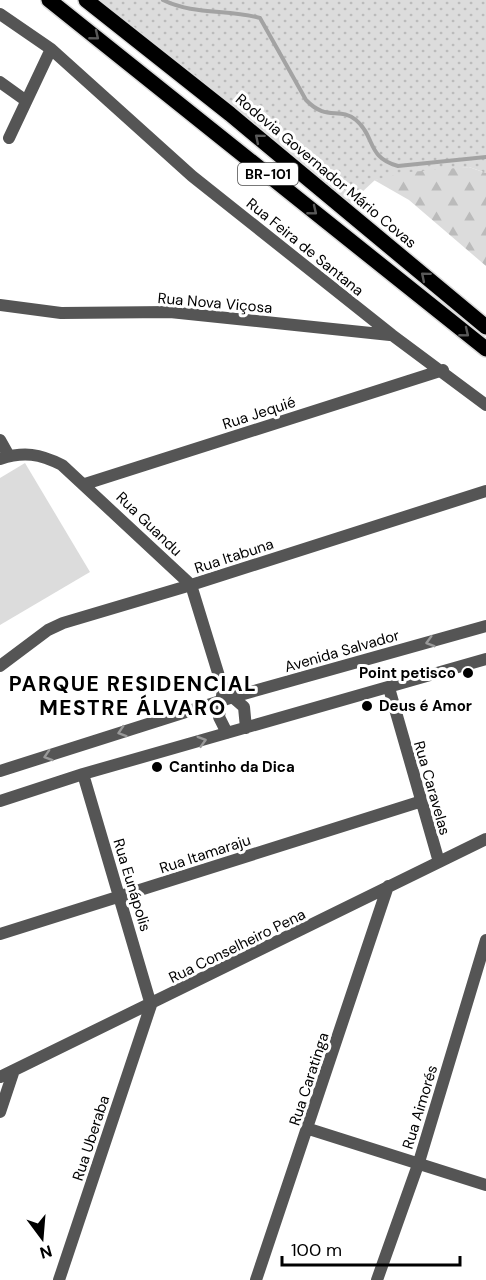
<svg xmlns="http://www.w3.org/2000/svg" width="486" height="1280" viewBox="0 0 486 1280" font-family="'DM Sans',sans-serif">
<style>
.grass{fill:url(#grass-dots)}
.forest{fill:url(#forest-firs)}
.pitch{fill:#dcdcdc}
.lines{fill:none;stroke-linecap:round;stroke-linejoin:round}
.stream{stroke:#a3a3a3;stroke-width:4}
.primary-casing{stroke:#dbdbdb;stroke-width:18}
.street{stroke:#555;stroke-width:12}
.primary{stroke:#000;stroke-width:15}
.oneway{stroke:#595959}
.oneway2{stroke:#999}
.poi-dot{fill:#000;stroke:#fff;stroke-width:2}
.labels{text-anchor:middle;stroke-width:6;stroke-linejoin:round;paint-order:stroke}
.shield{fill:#fff;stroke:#4c4c4c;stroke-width:1.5}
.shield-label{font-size:14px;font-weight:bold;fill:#000}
.street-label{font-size:15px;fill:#000;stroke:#fff}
.poi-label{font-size:15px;font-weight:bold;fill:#000;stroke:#fff;text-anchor:start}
.district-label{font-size:21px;font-weight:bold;letter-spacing:1.5px;fill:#000;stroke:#fff}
</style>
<defs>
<pattern id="grass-dots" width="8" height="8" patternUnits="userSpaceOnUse" patternTransform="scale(1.5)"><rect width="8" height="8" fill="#dcdcdc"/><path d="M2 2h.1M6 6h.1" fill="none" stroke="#bbb" stroke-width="1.8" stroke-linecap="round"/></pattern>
<pattern id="forest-firs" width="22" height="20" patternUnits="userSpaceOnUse" patternTransform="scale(1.5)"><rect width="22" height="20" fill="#dcdcdc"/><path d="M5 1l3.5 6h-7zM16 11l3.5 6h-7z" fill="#bbb"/></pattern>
</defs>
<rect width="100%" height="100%" fill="#fff"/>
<!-- grass -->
<path class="grass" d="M93 0H486V173L469 167 375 180 348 205Z"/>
<!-- forest -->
<path class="forest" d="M469 167 486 173V266L409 200 374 180 410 172Z"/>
<!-- pitch -->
<path class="pitch" d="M25 463 90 572 0 625V478Z"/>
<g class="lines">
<!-- stream -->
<path class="stream" d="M163 0C193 15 228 9 260 18L306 100C327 122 339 106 356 120 376 137 366 157 398 166L486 157"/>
<defs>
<path id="primary" d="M49 0 486 349
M86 0 230 114 486 327"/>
</defs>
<!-- primary casing -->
<use href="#primary" class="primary-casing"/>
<!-- street -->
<path class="street" d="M0 14 51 49 192 176 392 335 486 405
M0 82 25 100
M9 138 51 49
M0 305 61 313 170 312 390 335
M0 440 9 456
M0 459C24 451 40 454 62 465L191 585 223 689 219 717 227 733
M85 484 443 370
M0 666 48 630 63 623 191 585 486 491
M389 688 439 862
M229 694 244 707 246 728
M0 771 233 697 486 626
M0 801 83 774 486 659
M0 934 419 802
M0 1077 486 839
M0 1112 14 1070
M309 1129 486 1185
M59 1280 151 1005 83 774
M256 1280 388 886
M377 1280 419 1162 486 940"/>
<!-- primary -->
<use href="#primary" class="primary"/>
</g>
<!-- one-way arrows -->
<defs><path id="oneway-chevron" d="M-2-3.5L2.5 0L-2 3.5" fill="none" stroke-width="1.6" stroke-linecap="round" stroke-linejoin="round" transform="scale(1.5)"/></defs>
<g class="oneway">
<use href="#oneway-chevron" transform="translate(95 36) rotate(39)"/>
<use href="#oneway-chevron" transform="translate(259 138) rotate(-140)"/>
<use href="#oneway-chevron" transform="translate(313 211) rotate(39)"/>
<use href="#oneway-chevron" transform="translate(425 276) rotate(-140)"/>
<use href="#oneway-chevron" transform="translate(465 333) rotate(39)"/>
</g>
<g class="oneway2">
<use href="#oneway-chevron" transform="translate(430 642) rotate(164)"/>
<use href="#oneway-chevron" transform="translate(122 732) rotate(162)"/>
<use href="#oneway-chevron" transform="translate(202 741) rotate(-16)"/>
<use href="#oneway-chevron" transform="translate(48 756) rotate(162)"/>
</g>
<!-- markers -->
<g class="poi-dot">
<circle cx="468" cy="673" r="6"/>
<circle cx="367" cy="706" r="6"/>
<circle cx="157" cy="767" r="6"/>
</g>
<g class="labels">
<!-- shield labels -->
<rect class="shield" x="238" y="163" width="60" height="22" rx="4.5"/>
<g class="shield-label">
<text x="268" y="179">BR-101</text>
</g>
<!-- street labels -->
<g class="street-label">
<text transform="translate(326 171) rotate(40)" y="5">Rodovia Governador Mário Covas</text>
<text transform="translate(305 247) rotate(39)" y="5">Rua Feira de Santana</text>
<text transform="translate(215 303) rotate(5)" y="5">Rua Nova Viçosa</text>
<text transform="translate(259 413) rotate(-18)" y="5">Rua Jequié</text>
<text transform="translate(149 524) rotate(44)" y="5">Rua Guandu</text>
<text transform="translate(234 556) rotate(-18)" y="5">Rua Itabuna</text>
<text transform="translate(342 651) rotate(-16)" y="5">Avenida Salvador</text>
<text transform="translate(432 788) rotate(74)" y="5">Rua Caravelas</text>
<text transform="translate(205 854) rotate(-18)" y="5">Rua Itamaraju</text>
<text transform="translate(132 885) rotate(73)" y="5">Rua Eunápolis</text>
<text transform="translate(237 946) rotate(-26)" y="5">Rua Conselheiro Pena</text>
<text transform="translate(309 1079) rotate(-72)" y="5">Rua Caratinga</text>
<text transform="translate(420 1107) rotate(-73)" y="5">Rua Aimorés</text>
<text transform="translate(91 1138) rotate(-72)" y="5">Rua Uberaba</text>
</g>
<!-- poi labels -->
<g class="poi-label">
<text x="456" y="678" text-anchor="end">Point petisco</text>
<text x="379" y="711">Deus é Amor</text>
<text x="169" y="772">Cantinho da Dica</text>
</g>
<!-- district labels -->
<g class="district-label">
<text x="133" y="691">PARQUE RESIDENCIAL<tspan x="133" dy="24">MESTRE ÁLVARO</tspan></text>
</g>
</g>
<!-- north arrow -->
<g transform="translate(42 1238) rotate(164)" stroke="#ffffff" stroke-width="4.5" paint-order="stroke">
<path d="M0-4.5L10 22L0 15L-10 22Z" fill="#000000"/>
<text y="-9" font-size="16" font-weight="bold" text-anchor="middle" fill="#000000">N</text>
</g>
<!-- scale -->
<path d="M282 1256v9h178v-9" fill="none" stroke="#000000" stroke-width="3"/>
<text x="291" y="1256" font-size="18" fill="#000000" stroke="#ffffff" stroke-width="4.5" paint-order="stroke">100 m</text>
</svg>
